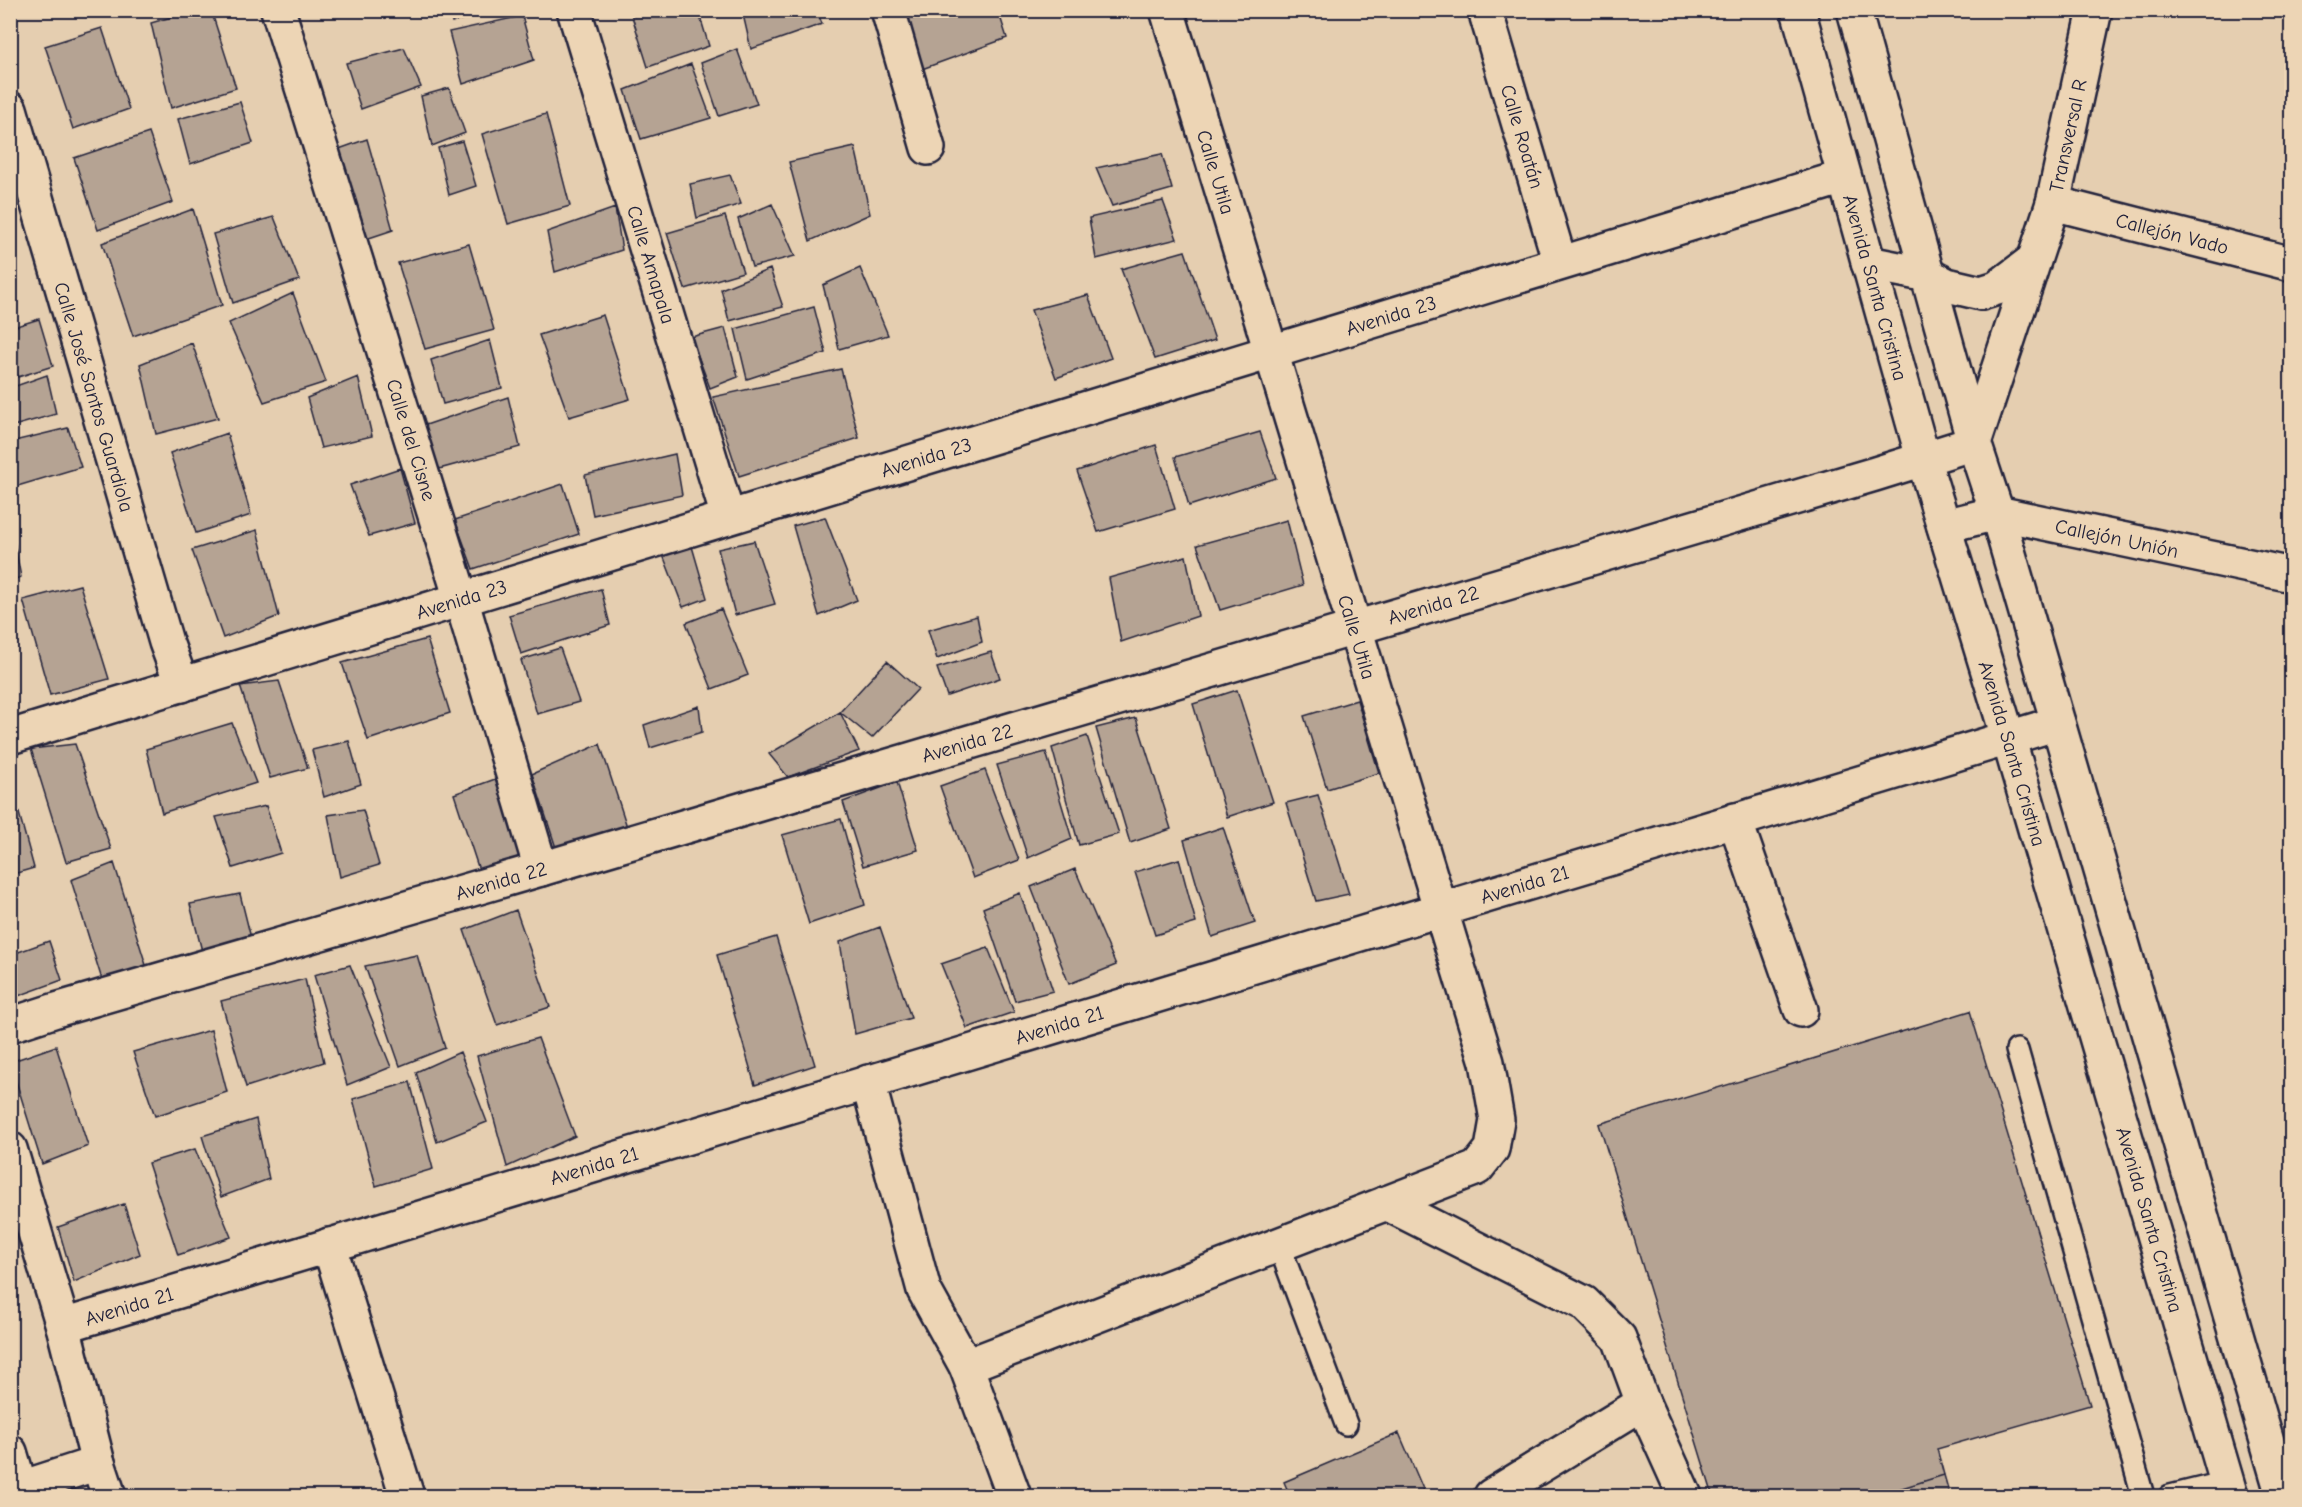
<svg xmlns="http://www.w3.org/2000/svg" width="2302" height="1507" viewBox="0 0 2302 1507" font-family="'Comic Neue',sans-serif">
<style>
.building{fill:#b5a393;stroke:#22223b;stroke-width:1.5}
.lines{fill:none;stroke-linecap:round;stroke-linejoin:round}
.service-casing{stroke:#22223b;stroke-width:26}
.minor-casing{stroke:#22223b;stroke-width:38}
.tertiary-casing{stroke:#22223b;stroke-width:38}
.trunk-casing{stroke:#22223b;stroke-width:38}
.service{stroke:#edd5b5;stroke-width:21}
.minor{stroke:#edd5b5;stroke-width:33}
.tertiary{stroke:#edd5b5;stroke-width:33}
.trunk{stroke:#edd5b5;stroke-width:33}
.labels{text-anchor:middle;stroke-width:4.5;stroke-linejoin:round;paint-order:stroke}
.street-label{font-size:20px;fill:#22223b;stroke:#edd5b5}
</style>
<rect width="100%" height="100%" fill="#e5ceb0"/>
<filter id="ink" filterUnits="userSpaceOnUse"><feTurbulence type="fractalNoise" baseFrequency=".0167" numOctaves="2"/><feDisplacementMap in="SourceGraphic" scale="12" xChannelSelector="R" yChannelSelector="G"/><feConvolveMatrix kernelMatrix="1 2 1 2 8 2 1 2 1" color-interpolation-filters="sRGB"/></filter>
<g filter="url(#ink)">
<!-- building -->
<path class="building" d="M195 10H211L236 88 171 108 151 23Z
M448 10H495L452 22Z
M630 10H698L709 46 648 67Z
M742 10H817L822 24 751 49Z
M907 10H998L1007 38 922 69 903 12Z
M522 16 534 60 463 84 449 32Z
M102 28 129 109 73 129 45 46Z
M404 48 421 87 361 109 346 63Z
M737 49 757 104 719 116 701 63Z
M691 64 711 118 641 139 625 90Z
M449 88 465 133 432 146 421 96Z
M240 102 253 143 190 164 178 119Z
M546 114 570 206 508 224 482 134Z
M149 133 173 202 98 230 74 158Z
M367 139 393 230 366 239 339 149Z
M462 141 476 186 449 195 438 148Z
M855 147 870 214 810 241 789 162Z
M1162 154 1172 189 1112 206 1096 168Z
M730 175 741 204 697 218 690 184Z
M1163 201 1177 239 1096 259 1089 218Z
M772 204 795 256 752 267 738 219Z
M615 208 622 250 555 272 547 232Z
M193 209 222 305 133 336 102 243Z
M725 216 743 272 685 289 667 233Z
M274 217 299 280 233 303 213 234Z
M469 244 494 330 425 349 398 263Z
M1185 251 1215 340 1155 359 1121 269Z
M860 268 888 335 839 349 823 285Z
M770 269 783 307 729 321 721 289Z
M293 293 326 382 264 402 229 323Z
M1088 295 1111 358 1056 378 1031 310Z
M814 307 826 353 747 379 735 329Z
M603 315 630 399 569 417 539 335Z
M39 319 53 366 18 377 10 343V328Z
M725 328 738 377 710 388 691 337Z
M490 340 502 388 443 404 431 360Z
M192 343 218 418 156 434 140 364Z
M841 369 859 438 739 476 713 397Z
M47 375 56 414 10 427V388Z
M358 377 372 436 321 448 307 398Z
M508 397 520 447 439 469 420 427Z
M68 428 81 467 11 488 10 442Z
M1260 432 1276 478 1189 506 1175 457Z
M227 433 251 515 196 533 170 453Z
M1156 445 1175 509 1098 532 1077 471Z
M675 454 682 495 593 515 585 475Z
M400 468 415 523 369 536 350 485Z
M563 484 579 534 473 569 455 520Z
M825 517 857 600 819 616 793 526Z
M1287 520 1303 585 1220 610 1197 545Z
M257 530 279 616 223 638 192 550Z
M13 536 21 577 10 581V537Z
M754 541 775 604 735 615 718 549Z
M691 543 707 598 683 607 663 555Z
M1186 556 1198 616 1121 642 1109 578Z
M80 585 109 679 50 695 23 600Z
M601 589 610 625 521 654 509 615Z
M721 609 748 675 712 689 686 623Z
M977 616 982 642 937 659 928 630Z
M427 639 450 713 368 740 342 663Z
M560 648 579 702 537 714 521 660Z
M991 652 1000 678 947 696 937 668Z
M887 661 918 689 872 738 840 712Z
M279 681 308 768 270 778 240 686Z
M1237 690 1273 802 1227 817 1193 704Z
M1357 700 1379 773 1327 789 1304 716Z
M699 706 702 732 650 748 644 725Z
M840 712 859 751 788 777 769 754Z
M1136 718 1171 829 1130 843 1096 728Z
M232 723 256 783 162 813 146 749Z
M1087 736 1119 834 1079 845 1052 748Z
M349 741 361 784 324 797 312 750Z
M75 744 111 849 66 862 31 749Z
M600 744 629 833 559 857 532 774Z
M1046 752 1072 839 1028 858 997 765Z
M985 770 1019 860 973 878 940 786Z
M498 778 525 858 480 873 454 794Z
M10 780 34 868 10 875Z
M897 782 918 850 863 866 843 802Z
M1318 795 1349 894 1316 901 1286 803Z
M266 806 281 853 233 868 216 817Z
M363 810 379 865 340 877 328 815Z
M841 819 865 905 809 924 782 835Z
M1223 827 1255 923 1212 937 1184 840Z
M1179 859 1196 923 1155 935 1135 872Z
M114 863 146 965 103 983 71 880Z
M1075 869 1116 965 1069 984 1031 887Z
M1020 893 1053 991 1015 1001 983 908Z
M240 894 252 942 203 955 190 904Z
M516 910 550 1007 497 1025 464 930Z
M880 927 911 1018 855 1034 840 942Z
M776 937 815 1065 755 1085 717 955Z
M49 941 62 980 10 999V955Z
M988 948 1014 1012 967 1028 941 964Z
M417 955 445 1048 400 1066 365 966Z
M350 965 391 1067 347 1085 314 975Z
M305 979 324 1062 246 1087 221 1001Z
M1970 1011 2090 1405 1937 1449 1944 1475 1876 1496H1713L1599 1124Z
M211 1030 227 1092 155 1116 133 1052Z
M538 1038 575 1136 507 1167 477 1056Z
M56 1046 88 1146 42 1164 10 1062Z
M460 1052 487 1122 437 1142 416 1072Z
M410 1082 433 1169 376 1186 353 1099Z
M256 1119 269 1179 221 1197 202 1136Z
M195 1149 231 1237 178 1255 148 1163Z
M124 1204 140 1254 74 1282 58 1227Z
M1399 1433 1426 1496H1290L1284 1482Z
M1944 1475 1950 1496H1876Z"/>
<g class="lines">
<defs>
<path id="service" d="M2017 1050 2143 1496
M1279 1245 1346 1424
M2170 1496 2227 1482"/>
<g id="minor">
<path id="s1" d="M278 10 461 599 541 869"/>
<path id="s2" d="M574 10 728 517"/>
<path d="M888 10 928 148"/>
<path id="s3" d="M1485 10 1560 263"/>
<path id="s4" d="M10 109 166 642 182 685"/>
<path id="s5" d="M2053 203 2292 264"/>
<path d="M1868 263 1928 275 1947 285 1981 293 1997 288 2034 260"/>
<path id="s6" d="M1944 526 1997 513 2292 575"/>
<path id="s7" d="M10 737 1844 177"/>
<path d="M1735 820 1801 1010"/>
<path id="s8" d="M10 1025 56 1010 541 869 1875 474 1974 443 2053 203 2095 10"/>
<path d="M868 1082 924 1290 966 1366 1014 1496"/>
<path d="M10 1149 63 1326 98 1463 21 1488"/>
<path d="M1386 1203 1584 1303 1619 1338 1643 1403 1685 1496"/>
<path d="M329 1245 407 1496"/>
<path id="s9" d="M63 1326 2058 723"/>
<path d="M966 1366 1477 1168 1492 1149 1497 1120 1487 1062 1167 10"/>
<path d="M98 1463 109 1496"/>
<path d="M1491 1496 1643 1403"/>
</g>
<g id="tertiary">
<path id="s10" d="M1798 10 1923 458 2008 737 2231 1496"/>
<path d="M1854 10 1974 443 1997 513 2283 1496"/>
</g>
<path id="trunk" d="M10 1452 23 1496"/>
</defs>
<!-- service casing -->
<use href="#service" class="service-casing"/>
<!-- minor casing -->
<use href="#minor" class="minor-casing"/>
<!-- tertiary casing -->
<use href="#tertiary" class="tertiary-casing"/>
<!-- trunk casing -->
<use href="#trunk" class="trunk-casing"/>
<!-- service -->
<use href="#service" class="service"/>
<!-- minor -->
<use href="#minor" class="minor"/>
<!-- tertiary -->
<use href="#tertiary" class="tertiary"/>
<!-- trunk -->
<use href="#trunk" class="trunk"/>
</g>
</g>
<g class="labels">
<!-- street labels -->
<g class="street-label">
<text dy="7" stroke="none"><textPath href="#s8" startOffset="2370">Transversal R</textPath></text>
<text dy="7" stroke="none"><textPath href="#s3" startOffset="132">Calle Roatán</textPath></text>
<text transform="translate(1216 172) rotate(73)" y="7">Calle Utila</text>
<text dy="7" stroke="none"><textPath href="#s5" startOffset="123">Callejón Vado</textPath></text>
<text dy="7" stroke="none"><textPath href="#s2" startOffset="266">Calle Amapala</textPath></text>
<text dy="7" stroke="none"><textPath href="#s10" startOffset="288">Avenida Santa Cristina</textPath></text>
<text dy="7" stroke="none"><textPath href="#s7" startOffset="1444">Avenida 23</textPath></text>
<text dy="7" stroke="none"><textPath href="#s4" startOffset="300">Calle José Santos Guardiola</textPath></text>
<text dy="7" stroke="none"><textPath href="#s1" startOffset="450">Calle del Cisne</textPath></text>
<text dy="7" stroke="none"><textPath href="#s7" startOffset="958">Avenida 23</textPath></text>
<text dy="7" stroke="none"><textPath href="#s6" startOffset="177">Callejón Unión</textPath></text>
<text dy="7" stroke="none"><textPath href="#s7" startOffset="472">Avenida 23</textPath></text>
<text dy="7" stroke="none"><textPath href="#s8" startOffset="1484">Avenida 22</textPath></text>
<text transform="translate(1357 637) rotate(73)" y="7">Calle Utila</text>
<text dy="7" stroke="none"><textPath href="#s8" startOffset="998">Avenida 22</textPath></text>
<text dy="7" stroke="none"><textPath href="#s10" startOffset="774">Avenida Santa Cristina</textPath></text>
<text dy="7" stroke="none"><textPath href="#s8" startOffset="512">Avenida 22</textPath></text>
<text dy="7" stroke="none"><textPath href="#s9" startOffset="1527">Avenida 21</textPath></text>
<text dy="7" stroke="none"><textPath href="#s9" startOffset="1041">Avenida 21</textPath></text>
<text dy="7" stroke="none"><textPath href="#s9" startOffset="555">Avenida 21</textPath></text>
<text dy="7" stroke="none"><textPath href="#s10" startOffset="1260">Avenida Santa Cristina</textPath></text>
<text dy="7" stroke="none"><textPath href="#s9" startOffset="69">Avenida 21</textPath></text>
</g>
</g>
<!-- margin -->
<rect width="2302" height="1507" fill="none" stroke="#edd5b5" stroke-width="36"/>
<rect x="18" y="18" width="2266" height="1471" fill="none" stroke="#22223b" stroke-width="2" filter="url(#ink)"/>
</svg>
